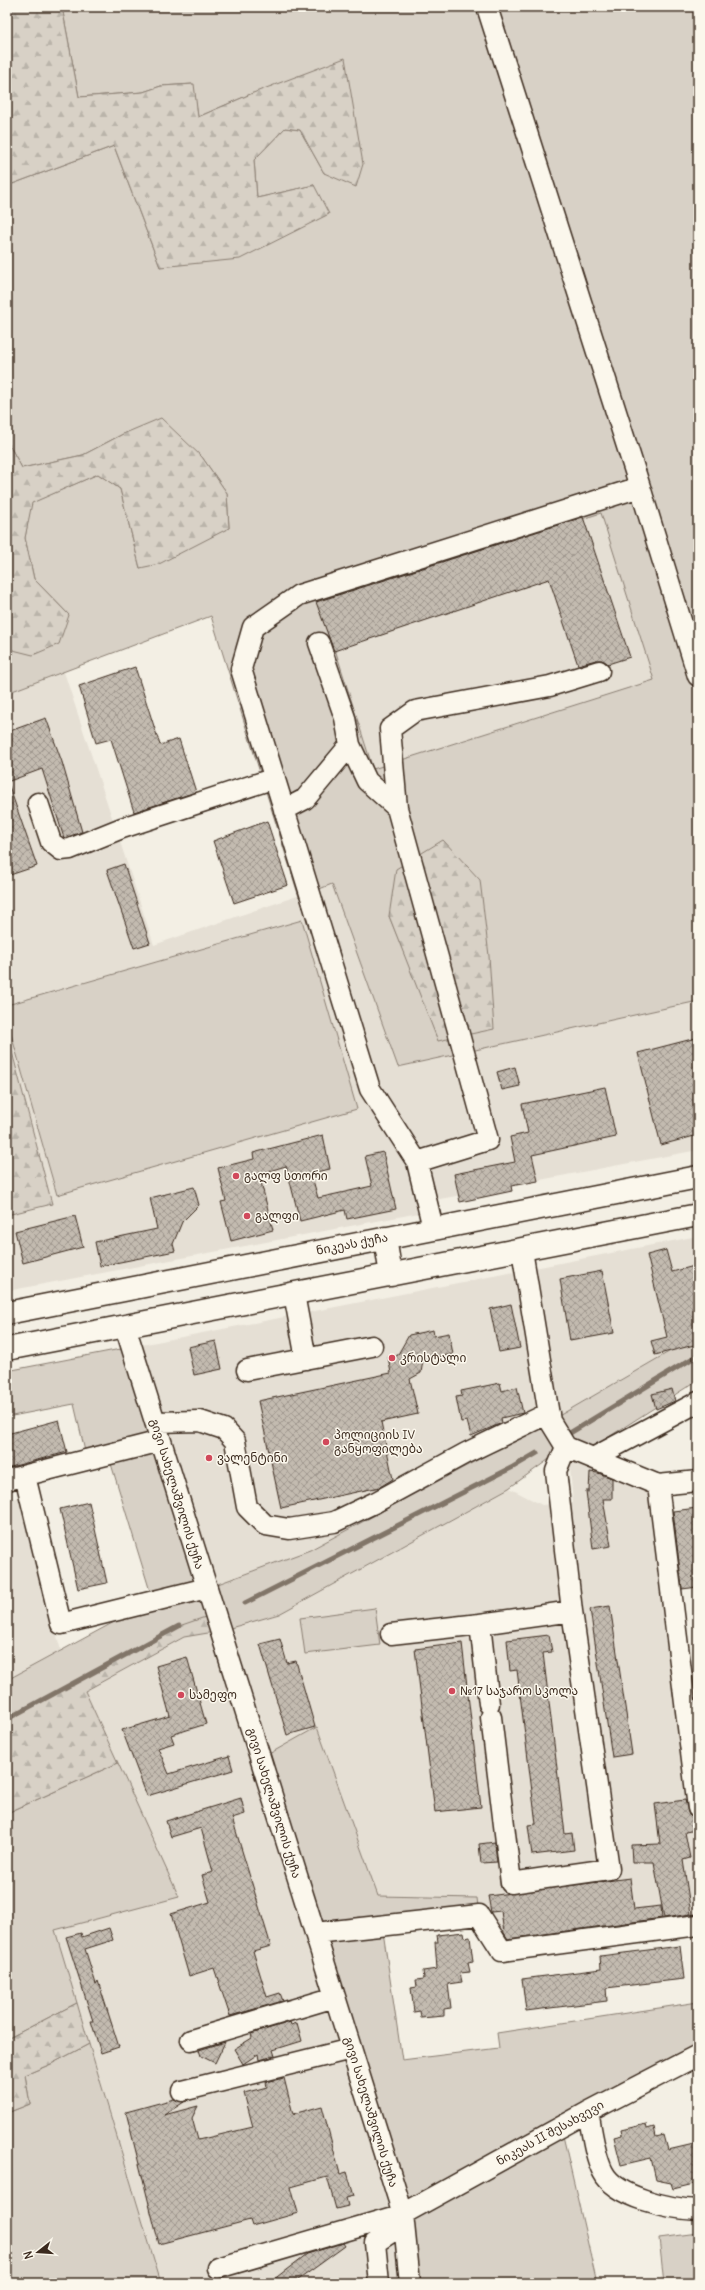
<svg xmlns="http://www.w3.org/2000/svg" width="705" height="2290" viewBox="0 0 705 2290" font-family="Delius,'Noto Sans Georgian',sans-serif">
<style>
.built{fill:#e5dfd4}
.grass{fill:#d8d1c6;stroke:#8a7e72;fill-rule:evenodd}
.forest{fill:url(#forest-firs);stroke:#8a7e72}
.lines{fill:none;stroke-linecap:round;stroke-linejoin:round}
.stream{stroke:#817468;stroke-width:5}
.building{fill:url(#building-cross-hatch);stroke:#3b2a1e}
.minor-casing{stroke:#3b2a1e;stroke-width:23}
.major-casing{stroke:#3b2a1e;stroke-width:25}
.minor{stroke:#fbf7ec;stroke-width:20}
.major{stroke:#fbf7ec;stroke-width:22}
.poi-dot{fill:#d1495b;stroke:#fbf7ec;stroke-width:1.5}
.labels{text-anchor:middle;stroke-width:3;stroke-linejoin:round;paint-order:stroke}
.poi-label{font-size:12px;fill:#3b2a1e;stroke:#fbf7ec;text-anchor:start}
.street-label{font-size:12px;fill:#3b2a1e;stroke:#fbf7ec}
</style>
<defs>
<pattern id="forest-firs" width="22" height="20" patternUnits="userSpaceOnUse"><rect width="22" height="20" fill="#d8d1c6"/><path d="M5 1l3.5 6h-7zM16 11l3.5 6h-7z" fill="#bab4aa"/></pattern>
<pattern id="building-cross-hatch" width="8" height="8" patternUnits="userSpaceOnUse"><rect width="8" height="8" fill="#c3bbb0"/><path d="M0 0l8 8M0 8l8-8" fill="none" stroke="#a0988f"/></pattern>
</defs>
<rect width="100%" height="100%" fill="#f3efe4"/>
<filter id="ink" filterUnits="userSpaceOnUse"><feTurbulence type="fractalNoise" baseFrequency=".025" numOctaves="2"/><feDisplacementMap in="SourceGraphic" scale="8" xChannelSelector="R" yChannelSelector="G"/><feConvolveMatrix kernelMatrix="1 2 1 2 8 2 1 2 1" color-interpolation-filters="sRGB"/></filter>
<g filter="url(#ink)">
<!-- built -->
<path class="built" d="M601 512 655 680 373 769 320 602Z
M64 672 154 945 332 884 399 1067 698 1001V1150L435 1200 440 1209 7 1291V1215L52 1204 7 1033V1020L57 1195 302 920 7 1005V693Z
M698 1236V1335L550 1421 310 1550 207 1588 131 1347Z
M566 1447 658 1485 698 1778V1925L502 1951 479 1915 477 1898 378 1896 317 1727 351 2049 410 2283H161L55 1930 178 1897 85 1691 184 1637 220 1631 279 1614 509 1488 542 1505 573 1502 570 1469 556 1471Z
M20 1497 61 1651 7 1680V1500Z"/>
<!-- grass -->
<path class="grass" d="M62 7H698V1001L398 1067 332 884 299 897 211 616 7 693V613L9 649 69 615 34 579 25 538 31 503 98 474 120 489 140 568 229 528 227 493 202 457 123 434 83 455 22 468 7 441V186L114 146 160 267 314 185 257 198 254 160 285 128 300 130 324 173 363 164 253 93 198 117 193 84 161 86 143 92 79 97ZM601 513 654 680 373 769 320 602ZM389 916 494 1029 412 972Z
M302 920 357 1109 57 1195 7 1020V1005Z
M698 1335V1380L582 1454 566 1447 509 1488 279 1614 220 1631 179 1626 7 1719V1680L153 1601 108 1454 87 1460 74 1404 7 1417V1371L131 1347 207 1588 310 1550 550 1421Z
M375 1608 380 1645 305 1654 300 1618Z
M317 1727 378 1896 477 1898 479 1915 382 1925 402 2060 499 2048 497 2033 698 2002V2055L561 2127 597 2283H410L404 2224 260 1759Z
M118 1763 179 1897 55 1930 77 2003 7 2039V1813Z
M89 2044 161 2283H7V2113L30 2104 25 2075 51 2064Z
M698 2233V2283H664L659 2238Z"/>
<!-- forest -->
<path class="forest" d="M7 7H62L79 97 143 92 161 86 194 84 198 117 253 93 345 58 363 164 356 187 324 173 300 130 285 128 254 160 257 198 314 185 329 214 240 259 160 267 114 146 7 186Z
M161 418 202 457 227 493 229 528 159 564 140 568 120 489 98 474 32 503 25 538 34 579 69 615 59 644 33 655 9 649 7 613V441L22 468 83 455 123 434Z
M443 840 480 880 489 956 494 1029 438 1041 389 916 396 869Z
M7 1033 52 1204 7 1215Z
M214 1614 220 1631 184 1637 85 1691 118 1763 7 1813V1719L179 1626Z
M77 2003 89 2044 51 2064 25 2075 30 2104 7 2113V2039Z"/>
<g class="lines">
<!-- stream -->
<path class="stream" d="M565 1436 698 1355
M245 1603 513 1467 537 1453
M7 1719 179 1626"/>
</g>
<!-- building -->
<path class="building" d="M583 517 630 657 608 664 602 660H596L578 665 549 579 334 651 316 602Z
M135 667 160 745 179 739 196 792 134 812 111 739 96 743 79 686Z
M46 718 62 762 82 832 64 838 42 769 7 782V732Z
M7 786H9L37 866 7 876Z
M267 821 288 885 234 903 213 841Z
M124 864 150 943 134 948 107 870Z
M696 1038 698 1047V1135L661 1145 638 1053Z
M515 1067 520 1086 502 1090 497 1072Z
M605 1087 616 1137 532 1155 538 1181 511 1186 512 1191 460 1202 454 1174 515 1162 510 1137 528 1133 522 1104Z
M323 1135 330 1169 311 1173 318 1198 372 1186 365 1156 383 1152 396 1209 347 1219 345 1210 300 1221 286 1166 259 1174 273 1230 231 1241 221 1202 226 1201 218 1168 254 1159 253 1153Z
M194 1187 199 1205 182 1222 173 1244 175 1251 100 1266 95 1242 157 1229 150 1198Z
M75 1216 83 1247 23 1263 15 1231Z
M666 1250 672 1272 698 1265V1344L655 1355 651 1341 667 1337 647 1255Z
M602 1271 614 1333 570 1341 560 1279Z
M511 1304 520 1348 499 1352 490 1309Z
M433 1330 434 1336 449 1333 453 1354 423 1360 421 1373 410 1379 418 1414 381 1422 393 1479 380 1487 281 1508 258 1401 391 1373 388 1357 397 1356 409 1335Z
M216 1341 222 1369 194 1375 188 1347Z
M500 1383 502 1391 517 1387 523 1413 501 1418 502 1423 471 1436 467 1421 461 1422 456 1397 462 1396 461 1391Z
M672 1389 675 1401 656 1409 652 1394Z
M59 1420 67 1452 7 1468V1434Z
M590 1472 598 1473 612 1478V1499H603L611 1546 593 1549 586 1491H589Z
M89 1502 107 1583 78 1589 60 1509Z
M697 1508 698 1587 682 1589 673 1511Z
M610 1606 632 1754 612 1757 590 1609Z
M549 1635 552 1652 543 1653 565 1834 572 1833 574 1850 532 1855 528 1825 536 1824 517 1670 510 1671 507 1640Z
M280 1639 287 1663 296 1661 315 1727 287 1735 260 1644Z
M462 1643 481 1807 435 1812 415 1649Z
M187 1657 206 1724 171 1735 174 1743 158 1748 169 1774 229 1756 233 1770 147 1796 122 1730 170 1716 156 1666Z
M241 1798 245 1814 232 1818 271 1946 253 1951 267 1997 280 1993 283 2001 230 2016 214 1968 189 1976 171 1914 210 1902 202 1875 213 1872 201 1828 171 1837 166 1821Z
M685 1800 689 1815 695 1819 697 1830 685 1832 690 1858 683 1860 691 1914 664 1918 654 1862H632L631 1845 660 1844 655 1804Z
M495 1842 497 1862 481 1863 479 1844Z
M630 1878 634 1909 661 1906 662 1918 508 1939 504 1933 501 1911 491 1912 488 1896Z
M109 1928 113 1940 85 1949 96 1984 98 1981 119 2047 101 2053 91 2021H93L66 1937 81 1933 82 1937Z
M464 1932 465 1938 470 1937 473 1962 468 1963 470 1972 460 1973 462 1982 448 1984 451 2008 444 2009V2016L421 2018 420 2011 414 2012 411 1988 417 1987 416 1980 424 1979 423 1971 437 1969 435 1942H438L437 1935Z
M680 1946 684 1979 606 1988 607 2001 526 2011 522 1979 601 1969 600 1956Z
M290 2022 291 2025 297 2023 302 2041 273 2050 275 2056 259 2060 258 2054 243 2064 234 2049 252 2038 251 2034Z
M225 2042 215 2063 201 2056 199 2050Z
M284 2078 293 2114 322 2106 340 2174 347 2172 354 2196 346 2198 348 2206 336 2209 327 2177 291 2187 298 2213 252 2226 250 2220 159 2244 126 2112 174 2099 184 2102 164 2115 198 2106 192 2118 198 2140 253 2127 244 2093 267 2087 266 2082Z
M646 2124 647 2129 654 2127 656 2137 664 2135 668 2150 698 2143V2183L673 2189 671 2183 656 2180 651 2158 621 2165 614 2137 622 2135 621 2130Z
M343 2243 345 2246 294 2283H269L307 2254Z"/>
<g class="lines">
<defs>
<path id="minor" d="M640 487 698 676
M319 643 345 718 350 745 367 781 397 808 488 1140 417 1162
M38 803 51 842 61 850 70 849 122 828 275 778
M397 808 390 729 415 711 550 686 599 671
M284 810 305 799 350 745
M433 1228 417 1162 370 1089 241 669 253 627 299 595 640 487 487 7
M522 1250 550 1421 566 1447 658 1485 698 1808
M294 1294 306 1359
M125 1326 403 2214 410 2283
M247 1370 372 1346
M155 1422 200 1421 224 1429 235 1441 247 1507 265 1525 289 1529 334 1522 376 1502 466 1453 549 1413
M566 1447 556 1471 572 1611
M593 1458 698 1402
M25 1476 61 1624 207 1588
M7 1480 161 1441
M658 1485 698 1481
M391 1634 480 1624
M489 1704 480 1624 572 1611 609 1869 511 1883 491 1717
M315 1933 479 1915 502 1951 698 1925
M191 2040 335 1997
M182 2091 351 2049
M588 2112C592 2131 594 2154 603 2172 616 2198 672 2209 698 2210
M218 2268 403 2214 588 2112 698 2055
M379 2283 375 2243 404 2224"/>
<path id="major" d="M385 1238 391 1275
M7 1313 698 1177
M7 1349 698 1215"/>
</defs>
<!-- minor casing -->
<use href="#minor" class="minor-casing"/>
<!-- major casing -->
<use href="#major" class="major-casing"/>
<!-- minor -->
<use href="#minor" class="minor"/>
<!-- major -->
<use href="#major" class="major"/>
</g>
</g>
<!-- markers -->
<g class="poi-dot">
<circle cx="236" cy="1176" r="4"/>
<circle cx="247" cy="1216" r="4"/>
<circle cx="392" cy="1358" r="4"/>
<circle cx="326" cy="1442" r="4"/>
<circle cx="209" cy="1458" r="4"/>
<circle cx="452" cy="1691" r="4"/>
<circle cx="181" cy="1695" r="4"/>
</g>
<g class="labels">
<!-- poi labels -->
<g class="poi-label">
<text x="244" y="1180">გალფ სთორი</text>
<text x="255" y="1220">გალფი</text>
<text x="400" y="1362">კრისტალი</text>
<text x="334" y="1439">პოლიციის IV<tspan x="334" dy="14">განყოფილება</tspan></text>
<text x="217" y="1462">ვალენტინი</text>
<text x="460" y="1695">№17 საჯარო სკოლა</text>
<text x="189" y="1699">სამეფო</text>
</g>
<!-- street labels -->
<g class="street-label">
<text transform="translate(352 1244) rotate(-11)" y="4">ნიკეას ქუჩა</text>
<text transform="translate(177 1494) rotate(73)" y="4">გივი სახელაშვილის ქუჩა</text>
<text transform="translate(274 1803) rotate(73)" y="4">გივი სახელაშვილის ქუჩა</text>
<text transform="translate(371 2112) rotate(73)" y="4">გივი სახელაშვილის ქუჩა</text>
<text transform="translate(550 2133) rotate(-29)" y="4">ნიკეას II შესახვევი</text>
</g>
</g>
<!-- margin -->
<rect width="705" height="2290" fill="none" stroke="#fbf7ec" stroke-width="24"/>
<rect x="12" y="12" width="681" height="2266" fill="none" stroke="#3b2a1e" stroke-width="1.5" filter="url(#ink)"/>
<!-- north arrow -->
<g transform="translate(38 2252) rotate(253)" stroke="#fbf7ec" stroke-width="3" paint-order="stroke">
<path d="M0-3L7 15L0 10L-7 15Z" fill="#3b2a1e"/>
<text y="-6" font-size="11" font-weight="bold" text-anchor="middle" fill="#3b2a1e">N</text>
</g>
</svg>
